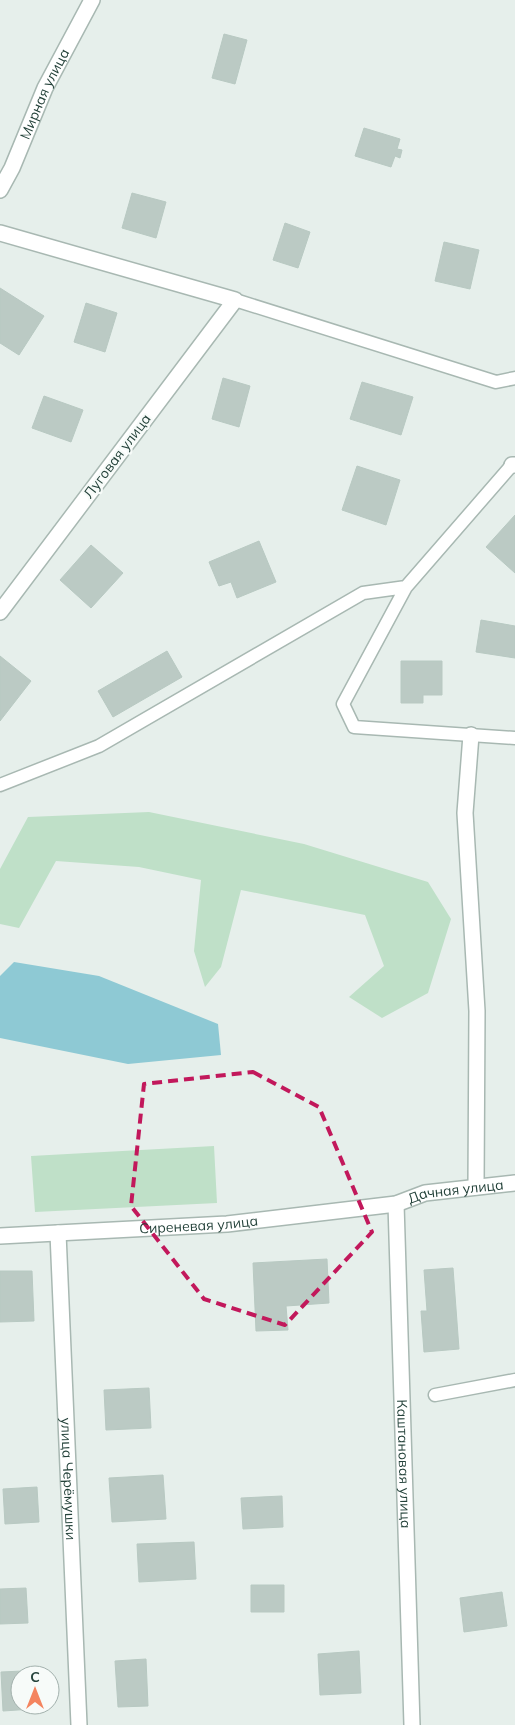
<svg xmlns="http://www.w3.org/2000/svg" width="515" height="1725" viewBox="0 0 515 1725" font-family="Mulish,sans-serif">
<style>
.green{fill:#bfe0c8}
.water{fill:#8ec9d4}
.building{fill:#bbcac4;stroke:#b8c9c2}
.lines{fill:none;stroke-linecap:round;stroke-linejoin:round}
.lane-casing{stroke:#a8b8b2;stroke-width:15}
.street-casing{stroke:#a8b8b2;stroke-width:18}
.lane{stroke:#fff;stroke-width:12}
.street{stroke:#fff;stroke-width:15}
.marked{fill:none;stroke:#c2185b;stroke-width:4;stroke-dasharray:10 6;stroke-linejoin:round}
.labels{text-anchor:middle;stroke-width:4.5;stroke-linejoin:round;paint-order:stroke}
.street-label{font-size:14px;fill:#24423a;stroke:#f7fbf9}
</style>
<rect width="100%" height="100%" fill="#e6efeb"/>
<!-- green -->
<path class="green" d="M149 812 304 844 428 882 451 919 428 993 382 1018 349 997 384 966 365 915 241 890 221 967 205 987 194 951 201 880 139 867 56 861 19 928 0 924V869L28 817Z
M214 1146 217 1203 35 1212 31 1156Z"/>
<!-- water -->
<path class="water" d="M14 962 99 976 218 1024 221 1055 128 1064 0 1038V976Z"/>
<!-- building -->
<path class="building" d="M224 34 247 40 235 84 212 78Z
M364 128 400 139 397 149 402 150 400 158 395 156 391 167 355 156Z
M132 193 166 202 156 238 122 228Z
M285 223 310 232 298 268 273 260Z
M444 242 479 250 470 289 435 281Z
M0 288 44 316 19 355 0 343Z
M86 303 117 313 105 352 74 342Z
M223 378 250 386 239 427 212 419Z
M362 382 413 397 401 435 350 419Z
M44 396 83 410 71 442 32 428Z
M357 466 400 480 386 525 342 510Z
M515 515V573L486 547Z
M259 541 276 582 237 598 231 582 219 586 209 562Z
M91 545 123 573 91 608 60 580Z
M481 620 515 626V658L476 652Z
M167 651 182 677 113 717 98 691Z
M0 656 31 681 0 721Z
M401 661H442V695H423V703H401Z
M327 1259 329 1303 286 1306 288 1330 256 1331 253 1263Z
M453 1268 459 1349 424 1352 421 1311H427L424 1270Z
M0 1271H32L34 1321 0 1322Z
M149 1388 151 1428 106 1430 104 1390Z
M163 1475 166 1519 112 1522 109 1478Z
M37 1487 39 1522 5 1524 3 1489Z
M282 1496 283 1527 243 1529 241 1498Z
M194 1542 196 1579 139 1582 137 1544Z
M251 1585H284V1612H251Z
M26 1588 28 1623 0 1624V1589Z
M502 1592 507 1626 464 1632 460 1598Z
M359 1651 361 1693 320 1695 318 1654Z
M146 1659 148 1706 118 1707 115 1661Z
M45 1670V1675H20V1705H47V1708L3 1711 1 1672Z"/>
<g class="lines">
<defs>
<path id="lane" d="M235 300 496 382 515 378
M406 587 343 704 354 727 515 738
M0 785 99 746 363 593 406 587 512 465
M435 1395 515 1380"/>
<g id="street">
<path id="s1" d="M0 190 12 168 45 88 92 0"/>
<path d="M0 233 235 300 0 612"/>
<path d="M512 465H515"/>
<path d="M471 735 465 813 477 1011 476 1187"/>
<path id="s2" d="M396 1204 412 1725"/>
<path id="s3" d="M58 1233 79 1725"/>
<path id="s4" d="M0 1236 227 1224 396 1204 425 1193 515 1183"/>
</g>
</defs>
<!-- lane casing -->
<use href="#lane" class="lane-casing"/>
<!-- street casing -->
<use href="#street" class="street-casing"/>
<!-- lane -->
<use href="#lane" class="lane"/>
<!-- street -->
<use href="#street" class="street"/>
</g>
<!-- marked area -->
<path class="marked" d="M253 1072 319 1107 372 1232 285 1325 204 1299 131 1206 144 1084Z"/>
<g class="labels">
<!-- street labels -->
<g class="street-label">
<text dy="5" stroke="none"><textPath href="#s1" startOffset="106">Мирная улица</textPath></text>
<text transform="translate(117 456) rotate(-53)" y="5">Луговая улица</text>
<text dy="5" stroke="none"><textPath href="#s4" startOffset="459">Дачная улица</textPath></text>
<text dy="5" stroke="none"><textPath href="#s4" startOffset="199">Сиреневая улица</textPath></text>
<text dy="5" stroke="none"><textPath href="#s2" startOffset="260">Каштановая улица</textPath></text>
<text dy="5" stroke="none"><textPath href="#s3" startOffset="246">улица Черёмушки</textPath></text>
</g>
</g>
<!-- north arrow -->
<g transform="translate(35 1690)"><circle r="24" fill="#f7fbf9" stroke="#a3b1ad"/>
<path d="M0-4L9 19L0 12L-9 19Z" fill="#f4845f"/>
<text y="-8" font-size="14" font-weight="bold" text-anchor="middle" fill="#24423a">С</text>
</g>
</svg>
